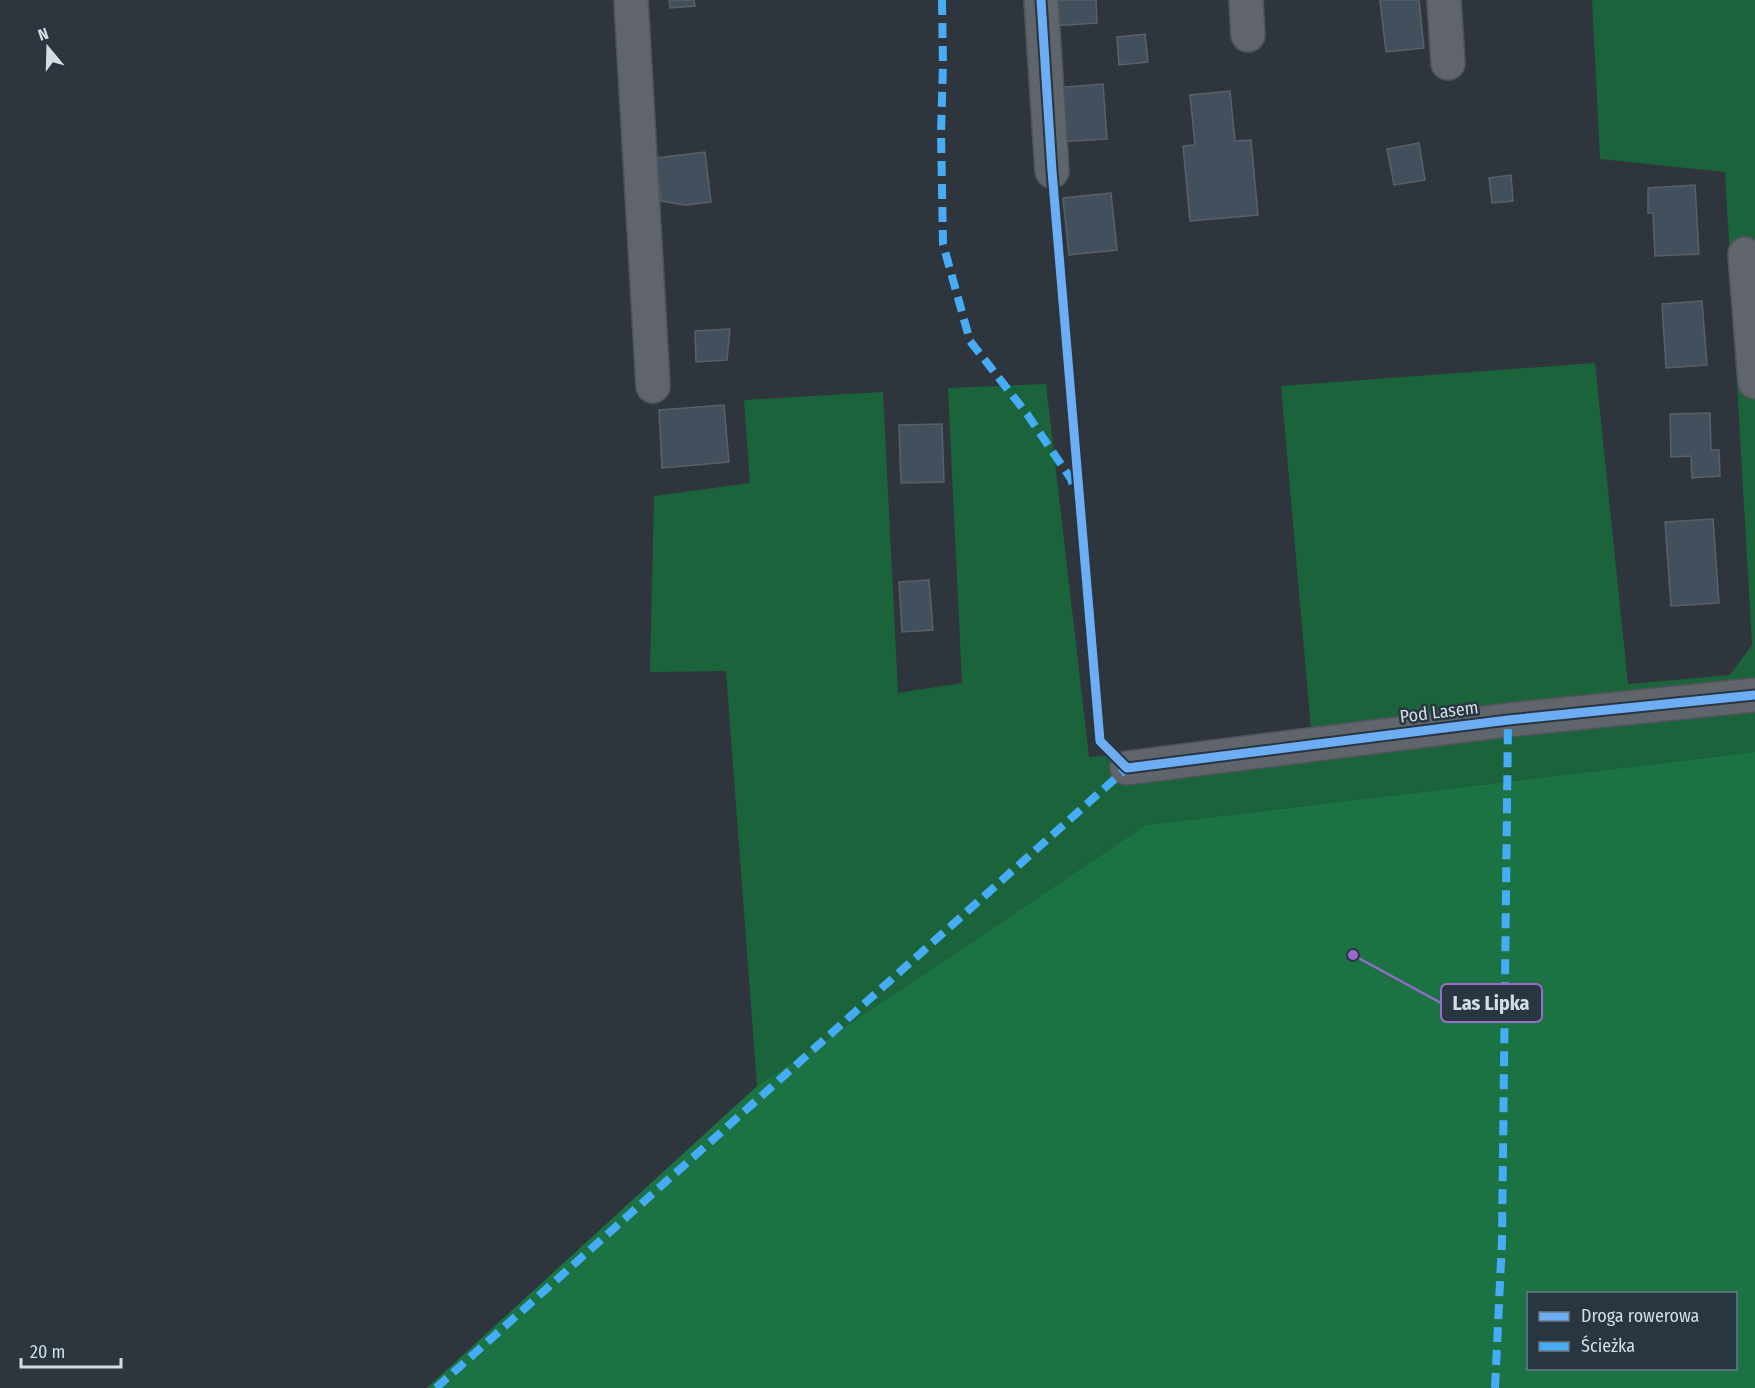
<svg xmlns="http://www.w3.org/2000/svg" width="1755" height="1388" viewBox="0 0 1755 1388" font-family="'Fira Sans Condensed',sans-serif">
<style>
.green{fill:#1b643b}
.forest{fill:#1b7344;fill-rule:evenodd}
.building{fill:#42505d;stroke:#5a6066;stroke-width:1.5}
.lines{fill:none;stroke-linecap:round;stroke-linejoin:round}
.minor-casing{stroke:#4d5359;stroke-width:36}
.minor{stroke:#5f656b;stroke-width:33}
.quiet{stroke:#46acf6;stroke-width:8;stroke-dasharray:15 8;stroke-linecap:butt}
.cycleway-casing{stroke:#283642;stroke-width:13}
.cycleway{stroke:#6dadf4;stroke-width:9}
.labels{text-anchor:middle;stroke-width:5;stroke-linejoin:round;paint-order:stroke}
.street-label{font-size:18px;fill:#d4dde4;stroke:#283642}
.leader{fill:none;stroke:#9a6acc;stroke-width:2}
.callout-dot{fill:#9a6acc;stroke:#283642;stroke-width:2}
.callout{fill:#283642;stroke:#9a6acc;stroke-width:2}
.callout-label{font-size:20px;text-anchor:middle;font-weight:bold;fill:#d4dde4}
</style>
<rect width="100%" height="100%" fill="#2e353c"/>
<!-- green -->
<path class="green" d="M1592 0H1755V752L1146 825 757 1086 726 671 650 672 654 496 750 483 744 400 883 392 898 693 962 683 948 388 1046 384 1089 757 1312 741 1281 386 1595 363 1628 684 1730 675 1752 645 1725 172 1600 159Z"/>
<!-- forest -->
<path class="forest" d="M1755 752V1388H427L757 1086 1146 825ZM1528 1294H1736V1368H1528Z"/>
<!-- building -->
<path class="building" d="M669 0H694L695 6 670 8Z
M1051 0H1096L1097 23 1053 26Z
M1380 0H1419L1424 48 1386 52Z
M1145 34 1148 62 1119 65 1117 37Z
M1103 84 1107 139 1058 142 1053 88Z
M1230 91 1235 141 1251 140 1258 215 1190 221 1183 146 1195 145 1190 95Z
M1419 143 1425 180 1394 185 1387 149Z
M705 152 711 202 685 205 661 201 656 158Z
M1511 175 1513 201 1492 203 1489 178Z
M1695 185 1699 254 1655 256 1653 213H1648V188Z
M1111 193 1117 250 1069 255 1063 198Z
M1702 301 1707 365 1666 368 1662 304Z
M730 329 727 360 696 362 695 331Z
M724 405 729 462 662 468 659 410Z
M1710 413 1711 450H1719L1720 476 1692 478 1691 456 1671 457 1670 414Z
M942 424 944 482 901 483 899 425Z
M1713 519 1719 603 1671 606 1665 522Z
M929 580 933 630 902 632 899 582Z"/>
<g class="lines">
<defs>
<path id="minor" d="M631 0 653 386
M1041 0 1052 171
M1246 0 1248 35
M1444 0 1448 63
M1745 254 1755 382
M1127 768 1508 720 1755 695"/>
</defs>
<!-- minor casing -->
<use href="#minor" class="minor-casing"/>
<!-- minor -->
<use href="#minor" class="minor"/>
<!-- quiet -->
<path class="quiet" d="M942 0 943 65 941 133 943 244 970 341 1027 414 1071 479 1074 490
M436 1388 1127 768 1124 765
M1495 1388 1502 1240 1508 720"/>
<defs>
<path id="cycleway" d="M1041 0 1052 171 1100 741 1127 768 1508 720 1755 695"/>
</defs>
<!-- cycleway casing -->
<use href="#cycleway" class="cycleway-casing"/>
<!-- cycleway -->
<use href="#cycleway" class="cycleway"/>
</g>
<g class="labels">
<!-- street labels -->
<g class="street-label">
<text transform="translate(1439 712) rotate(-7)" y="6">Pod Lasem</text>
</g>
</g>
<!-- callouts -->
<path class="leader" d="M1353 955L1441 1003"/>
<circle class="callout-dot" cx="1353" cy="955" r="6"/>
<rect class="callout" x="1441" y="984" width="101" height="38" rx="6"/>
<g class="callout-label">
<text x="1491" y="1010">Las Lipka</text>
</g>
<!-- legend -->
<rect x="1527" y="1292" width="210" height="78" fill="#283642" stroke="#6d7983" stroke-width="1.5"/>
<rect x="1539" y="1312" width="30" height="9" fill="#6dadf4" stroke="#6d7983" stroke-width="1.5"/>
<text x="1581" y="1322" font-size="18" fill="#d4dde4">Droga rowerowa</text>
<rect x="1539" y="1342" width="30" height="9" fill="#46acf6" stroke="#6d7983" stroke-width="1.5"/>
<text x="1581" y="1352" font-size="18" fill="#d4dde4">Ścieżka</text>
<!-- north arrow -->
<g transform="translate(48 48) rotate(341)" stroke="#283642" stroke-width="4.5" paint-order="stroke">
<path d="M0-4.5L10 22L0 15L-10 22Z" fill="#d4dde4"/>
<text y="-9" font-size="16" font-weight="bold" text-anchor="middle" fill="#d4dde4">N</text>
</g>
<!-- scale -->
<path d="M21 1358v9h100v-9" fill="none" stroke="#d4dde4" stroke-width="3"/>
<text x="30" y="1358" font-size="18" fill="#d4dde4" stroke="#283642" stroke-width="4.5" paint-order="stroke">20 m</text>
</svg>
